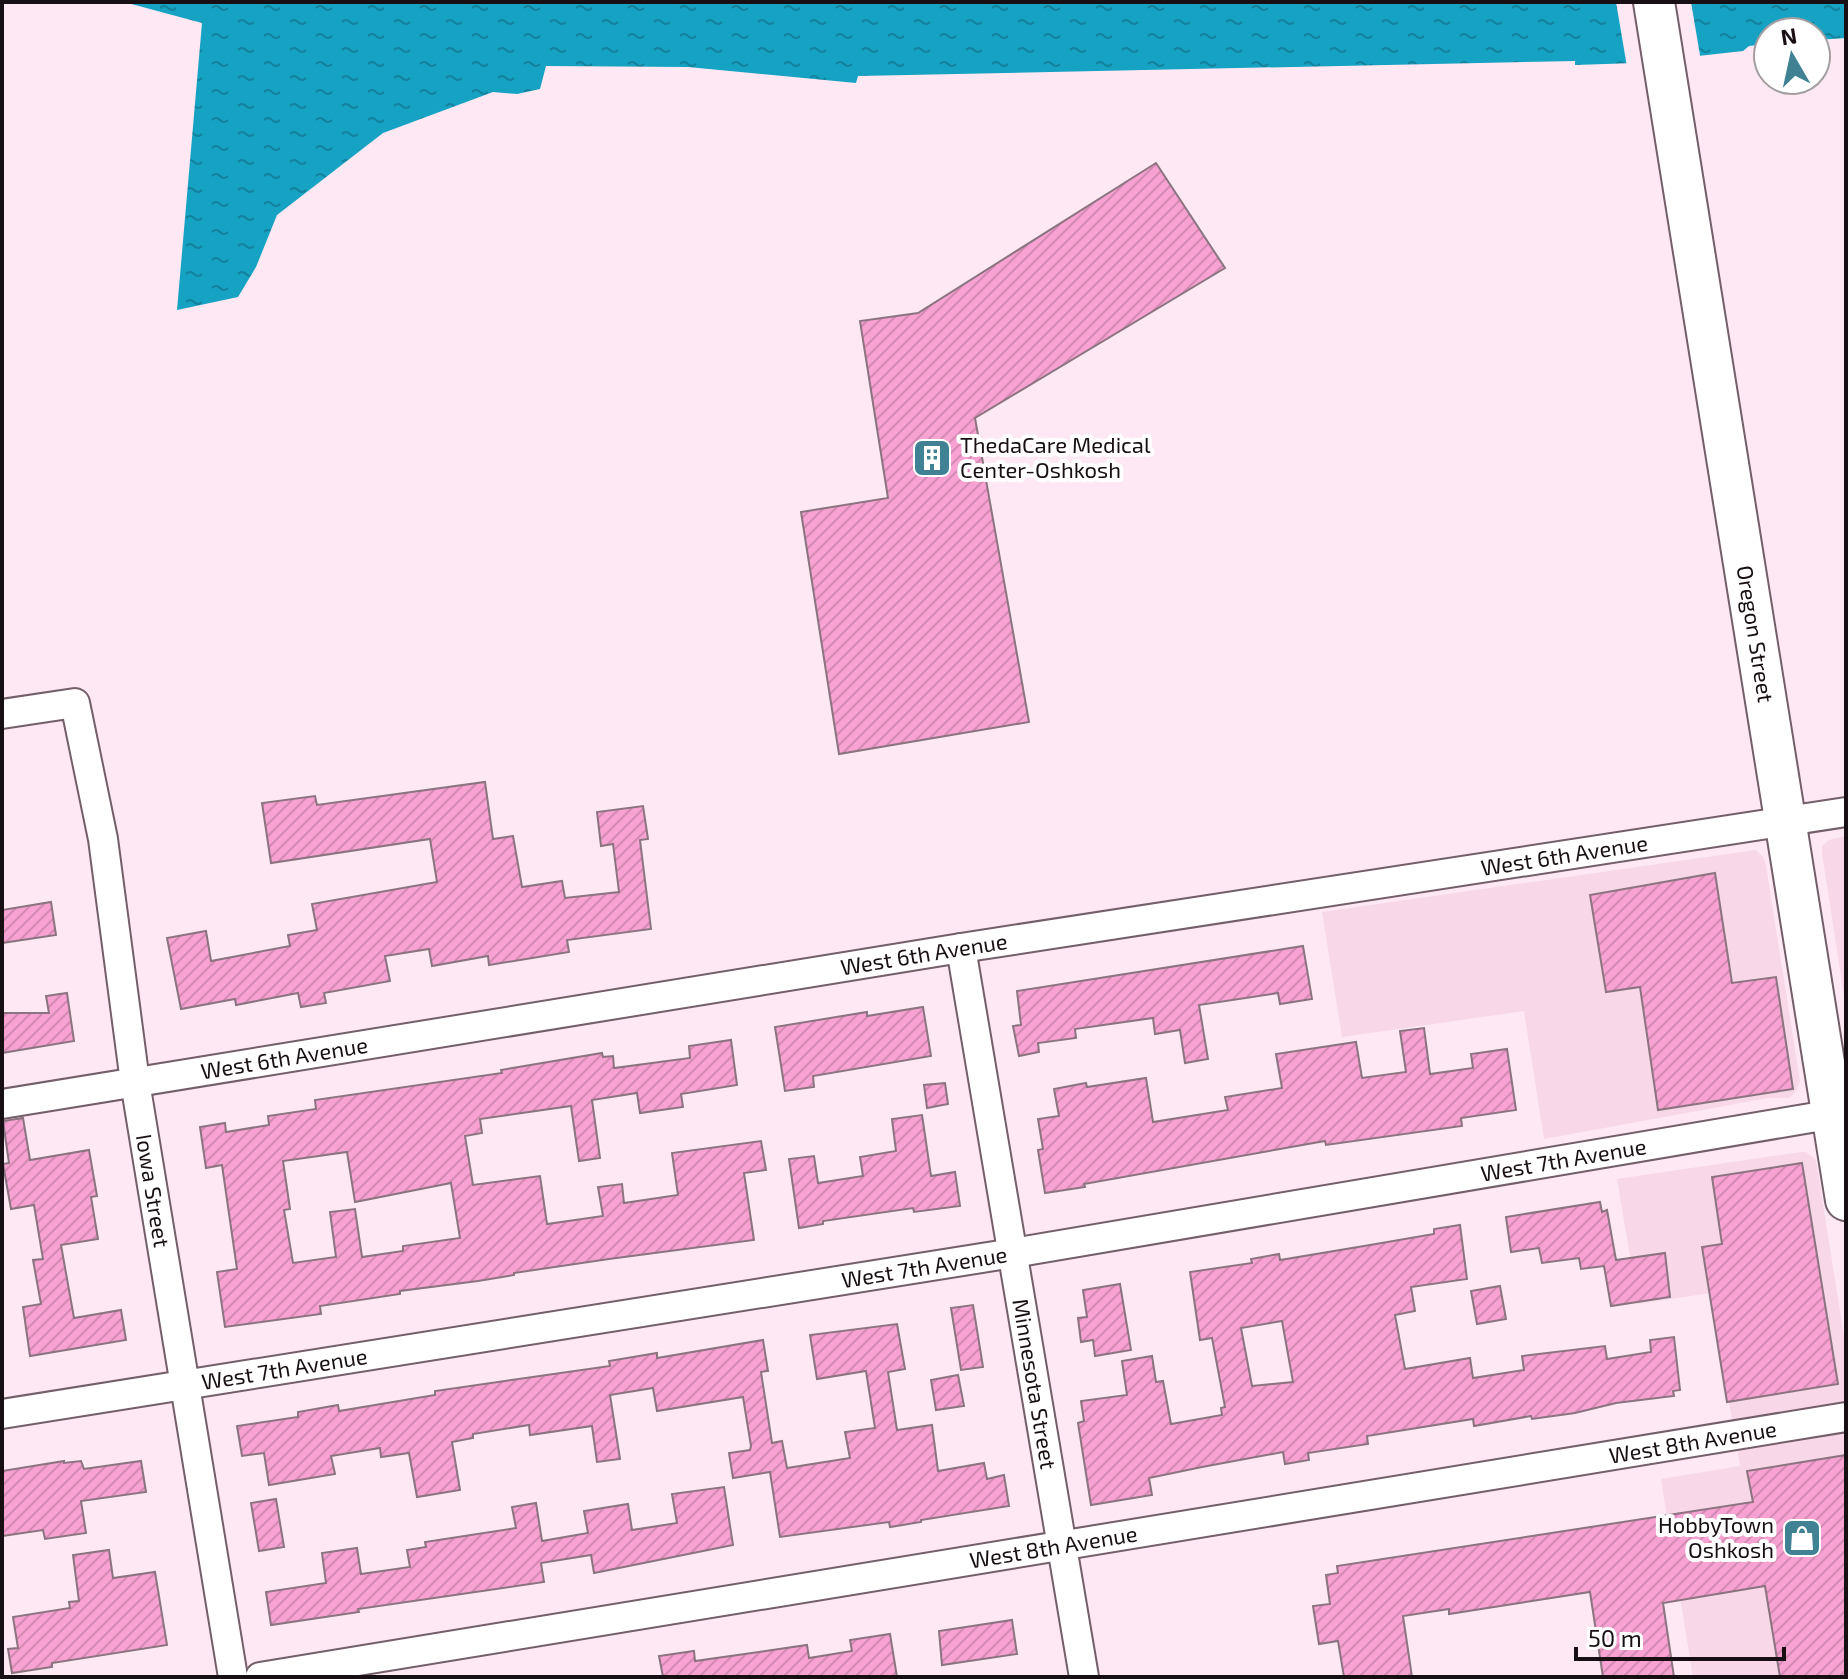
<svg xmlns="http://www.w3.org/2000/svg" width="1848" height="1679" viewBox="0 0 1848 1679" font-family="'Exo 2',sans-serif">
<style>
.built{fill:#f8d7e8}
.water{fill:url(#water-ripples)}
.pier{fill:#fde8f3}
.building{fill:url(#building-hatch);stroke:#8b7480;stroke-width:2;fill-rule:evenodd}
.lines{fill:none;stroke-linecap:round;stroke-linejoin:round}
.minor-casing{stroke:#745e69;stroke-width:32}
.secondary-casing{stroke:#745e69;stroke-width:44}
.minor{stroke:#fff;stroke-width:28}
.secondary{stroke:#fff;stroke-width:40}
.labels{text-anchor:middle;stroke-width:8;stroke-linejoin:round;paint-order:stroke}
.poi-label{font-size:22px;fill:#180f14;stroke:#fff;text-anchor:start}
.street-label{font-size:22px;fill:#180f14;stroke:#fff}
</style>
<defs>
<pattern id="water-ripples" width="26" height="14" patternUnits="userSpaceOnUse" patternTransform="scale(2)"><rect width="26" height="14" fill="#15a2c3"/><path d="M2 4q2-2 4 0t4 0M15 11q2-2 4 0t4 0" fill="none" stroke="#12829d"/></pattern>
<pattern id="building-hatch" width="6" height="6" patternUnits="userSpaceOnUse" patternTransform="scale(2)"><rect width="6" height="6" fill="#f7a2d2"/><path d="M-1 1l2-2M0 6l6-6M5 7l2-2" fill="none" stroke="#d38ab3"/></pattern>
</defs>
<rect width="100%" height="100%" fill="#fde8f3"/>
<!-- built -->
<path class="built" d="M1846 836V1009L1822 853V846L1829 840Z
M1756 850 1764 858 1766 866 1800 1081 1795 1093 1789 1098H1768L1544 1139 1524 1011 1342 1037 1322 912Z
M1801 1152H1806L1816 1160 1846 1349V1677H1693L1661 1479 1740 1466 1710 1293 1638 1304 1617 1179Z"/>
<!-- water -->
<path class="water" d="M124 2H1846V38L1816 40V32H1768V44L1749 46 1743 51 1635 63 1575 65V61L858 76 856 83 688 67 546 66 540 89 517 94 493 92 383 133 277 215 256 267 238 297 177 310 202 23Z"/>
<!-- pier -->
<path class="pier" d="M1616 2H1691L1701 61 1627 67Z"/>
<!-- building -->
<path class="building" d="M1156 163 1225 268 975 418 1029 722 839 754 801 512 888 498 860 321 918 313Z
M485 782 493 839 513 836 522 887 562 881 565 898 619 892 613 844 601 846 597 812 643 806 648 839 640 840 651 929 567 940 569 952 489 965 488 956 432 966 429 949 385 956 390 981 324 993 326 1003 301 1007 298 993 236 1005 235 999 181 1009 167 938 206 931 211 961 290 946 288 935 317 930 312 904 437 882 430 839 271 863 262 803 315 796 317 805Z
M1715 873 1732 983 1776 977 1793 1089 1658 1110 1640 987 1606 992 1590 895Z
M51 902 56 935 2 943V910Z
M1303 946 1312 999 1280 1004 1278 993 1199 1005 1208 1059 1185 1063 1180 1030 1155 1034 1153 1018 1075 1029 1076 1038 1038 1043 1039 1052 1019 1056 1013 1026 1021 1025 1017 991Z
M67 993 74 1041 2 1053V1013H49L46 996Z
M923 1007 931 1056 813 1076 814 1087 785 1091 775 1027 867 1012V1016Z
M1424 1028 1430 1074 1473 1068 1471 1054 1507 1049 1516 1110 1461 1118 1462 1126 1326 1145 1325 1141 1084 1184 1085 1187 1045 1193 1038 1150 1043 1149 1038 1119 1059 1116 1054 1089 1086 1083 1087 1087 1146 1078 1153 1122 1228 1110 1225 1097 1282 1088 1276 1054 1356 1042 1362 1078 1406 1072 1400 1031Z
M731 1040 737 1085 681 1094 683 1107 640 1113 637 1093 592 1100 600 1158 579 1161 571 1106 480 1119 482 1133 465 1136 473 1185 540 1176 547 1224 603 1216 598 1187 622 1184 624 1203 678 1195 672 1153 761 1141 766 1170 744 1173 754 1240 609 1259 514 1273V1275L478 1281 400 1291V1294L320 1306 321 1314 225 1327 217 1272 237 1269 222 1165 206 1168 200 1127 225 1123 226 1132 269 1125 268 1116 316 1109 315 1100 502 1073 501 1070 602 1053 603 1057 613 1056 614 1068 690 1058 689 1046ZM347 1152 355 1202 451 1183 460 1238 403 1246V1251L362 1257 355 1209 330 1212 336 1257 293 1263 284 1210 290 1209 283 1161Z
M945 1083 948 1104 927 1108 924 1085Z
M922 1115 931 1176 955 1172 960 1206 914 1212 913 1208 823 1221V1224L799 1228 789 1159 814 1156 818 1183 863 1176 860 1157 896 1151 892 1119Z
M23 1118 30 1160 89 1150 97 1196 91 1197 98 1239 61 1245 74 1318 121 1310 126 1340 30 1356 23 1307 41 1304 33 1260 43 1259 34 1205 11 1209 3 1164 9 1163 3 1121Z
M1802 1163 1838 1384 1727 1402 1702 1247 1722 1244 1712 1177Z
M1600 1202 1602 1212 1607 1210 1616 1260 1665 1253 1670 1297 1611 1306 1604 1266 1581 1269 1579 1258 1542 1263 1539 1248 1511 1252 1506 1217Z
M1460 1225 1467 1279 1411 1287 1415 1311 1395 1315 1405 1369 1470 1358 1473 1378 1524 1370 1522 1356 1605 1346 1607 1359 1651 1352 1650 1340 1674 1337 1680 1390 1673 1391 1674 1396 1616 1403 1575 1413 1532 1419 1531 1416 1474 1426 1473 1419 1367 1436 1368 1444 1308 1453 1309 1460 1285 1464 1283 1452 1202 1467 1149 1478 1152 1495 1091 1505 1078 1423 1084 1421 1081 1401 1127 1395 1122 1361 1152 1356 1156 1382 1163 1381 1171 1424 1222 1415 1221 1408 1225 1407 1212 1338 1200 1340 1190 1272 1252 1263 1251 1259 1279 1254 1280 1260 1370 1245 1434 1234V1229ZM1282 1321 1293 1382 1252 1386 1241 1328Z
M1120 1284 1131 1350 1095 1356 1093 1340 1081 1342 1078 1318 1087 1317 1083 1290Z
M1500 1286 1506 1319 1477 1324 1471 1291Z
M973 1305 983 1367 961 1370 951 1308Z
M897 1324 905 1369 888 1372 897 1430 932 1425 938 1471 984 1463 987 1479 1004 1475 1009 1506 921 1520V1522L890 1527 889 1522 780 1537 770 1472 733 1478 729 1453 750 1450 751 1446 743 1397 657 1411 653 1388 610 1395 620 1459 597 1462 592 1426 530 1435 529 1425 473 1434V1438L452 1442 460 1490 417 1497 409 1453 381 1457 380 1448 331 1456 335 1474 269 1485 264 1453 242 1456 237 1426 298 1417V1412L338 1405 339 1411 435 1395V1391L610 1366 609 1361 657 1353V1358L763 1340 768 1371 761 1372 772 1443 782 1441 787 1468 850 1458 845 1432 875 1428 866 1371 817 1379 810 1335Z
M958 1375 964 1406 936 1410 931 1380Z
M1846 1455V1677H1780L1765 1586 1663 1603 1674 1677H1603L1590 1592 1449 1614V1609L1403 1616 1412 1677H1344L1338 1641 1319 1644 1313 1606 1330 1604 1326 1575 1338 1573 1337 1566 1753 1502 1747 1471Z
M64 1461V1463L81 1461 84 1469 141 1461 146 1492 81 1501 86 1533 45 1539 43 1530 2 1536V1471Z
M724 1487 733 1545 594 1573 591 1555 541 1563 544 1582 358 1609 359 1612 271 1625 266 1592 326 1583 322 1553 357 1548 361 1574 410 1567 407 1550 426 1547 425 1542 516 1528 512 1507 536 1503 542 1541 588 1533 584 1511 628 1504 632 1530 677 1523 672 1494Z
M276 1499 284 1547 259 1551 251 1503Z
M109 1550 113 1578 155 1572 167 1645 52 1663V1667L12 1673 8 1649 18 1648 13 1617 70 1608 69 1602 79 1601 73 1555Z
M1012 1620 1017 1654 942 1665 939 1631Z
M890 1634 897 1677H663L659 1656 694 1651 695 1661 807 1645 809 1658 852 1651 850 1640Z"/>
<g class="lines">
<defs>
<g id="minor">
<path id="s1" d="M2 714 75 703 103 839 135 1082 233 1677"/>
<path id="s2" d="M961 948 1084 1677"/>
<path id="s3" d="M2 1104 961 948 1846 812"/>
<path id="s4" d="M2 1414 1013 1253 1846 1112"/>
<path id="s5" d="M260 1677 1846 1417"/>
</g>
<g id="secondary">
<path id="s6" d="M1654 2 1846 1200"/>
</g>
</defs>
<!-- minor casing -->
<use href="#minor" class="minor-casing"/>
<!-- secondary casing -->
<use href="#secondary" class="secondary-casing"/>
<!-- minor -->
<use href="#minor" class="minor"/>
<!-- secondary -->
<use href="#secondary" class="secondary"/>
</g>
<!-- icons -->
<defs>
<symbol id="building-square" viewBox="-11 -11 22 22"><rect x="-9" y="-9" width="18" height="18" rx="4" fill="#418194" stroke="#fff"/><path d="M-4-6H4V6H1V3H-1V6H-4ZM-2.5-4.3h1.7v1.8h-1.7ZM.8-4.3h1.7v1.8H.8ZM-2.5-1h1.7V.8h-1.7ZM.8-1h1.7V.8H.8Z" fill="#fff"/></symbol>
<symbol id="shop-square" viewBox="-11 -11 22 22"><rect x="-9" y="-9" width="18" height="18" rx="4" fill="#418194" stroke="#fff"/><path d="M-5-2.5h2.3a2.7 3.5 0 0 1 5.4 0H5L5.5 6h-11ZM-1.5-2.5h3a1.5 2.3 0 0 0-3 0Z" fill="#fff"/></symbol>
</defs>
<g fill-rule="evenodd">
<use href="#building-square" x="910" y="436" width="44" height="44"/>
<use href="#shop-square" x="1780" y="1516" width="44" height="44"/>
</g>
<g class="labels">
<!-- poi labels -->
<g class="poi-label">
<text x="960" y="453">ThedaCare Medical<tspan x="960" dy="25">Center-Oshkosh</tspan></text>
<text x="1774" y="1533" text-anchor="end">HobbyTown<tspan x="1774" dy="25">Oshkosh</tspan></text>
</g>
<!-- street labels -->
<g class="street-label">
<text dy="8" stroke="none"><textPath href="#s6" startOffset="640">Oregon Street</textPath></text>
<text dy="8" stroke="none"><textPath href="#s3" startOffset="1582">West 6th Avenue</textPath></text>
<text dy="8" stroke="none"><textPath href="#s3" startOffset="934">West 6th Avenue</textPath></text>
<text dy="8" stroke="none"><textPath href="#s3" startOffset="286">West 6th Avenue</textPath></text>
<text dy="8" stroke="none"><textPath href="#s4" startOffset="1582">West 7th Avenue</textPath></text>
<text dy="8" stroke="none"><textPath href="#s1" startOffset="568">Iowa Street</textPath></text>
<text dy="8" stroke="none"><textPath href="#s4" startOffset="934">West 7th Avenue</textPath></text>
<text dy="8" stroke="none"><textPath href="#s4" startOffset="286">West 7th Avenue</textPath></text>
<text dy="8" stroke="none"><textPath href="#s2" startOffset="442">Minnesota Street</textPath></text>
<text dy="8" stroke="none"><textPath href="#s5" startOffset="1452">West 8th Avenue</textPath></text>
<text dy="8" stroke="none"><textPath href="#s5" startOffset="804">West 8th Avenue</textPath></text>
</g>
</g>
<!-- border -->
<rect width="1848" height="1679" fill="none" stroke="#180f14" stroke-width="8"/>
<!-- north arrow -->
<g transform="translate(1792 56) rotate(351)"><circle r="38" fill="#ffffff" stroke="#a39fa1" stroke-width="2"/>
<path d="M0-6L14 30L0 20L-14 30Z" fill="#418194"/>
<text y="-12" font-size="22" font-weight="bold" text-anchor="middle" fill="#180f14">N</text>
</g>
<!-- scale -->
<path d="M1576 1647v12h208v-12" fill="none" stroke="#180f14" stroke-width="4"/>
<text x="1588" y="1647" font-size="24" fill="#180f14" stroke="#ffffff" stroke-width="6" paint-order="stroke">50 m</text>
</svg>
